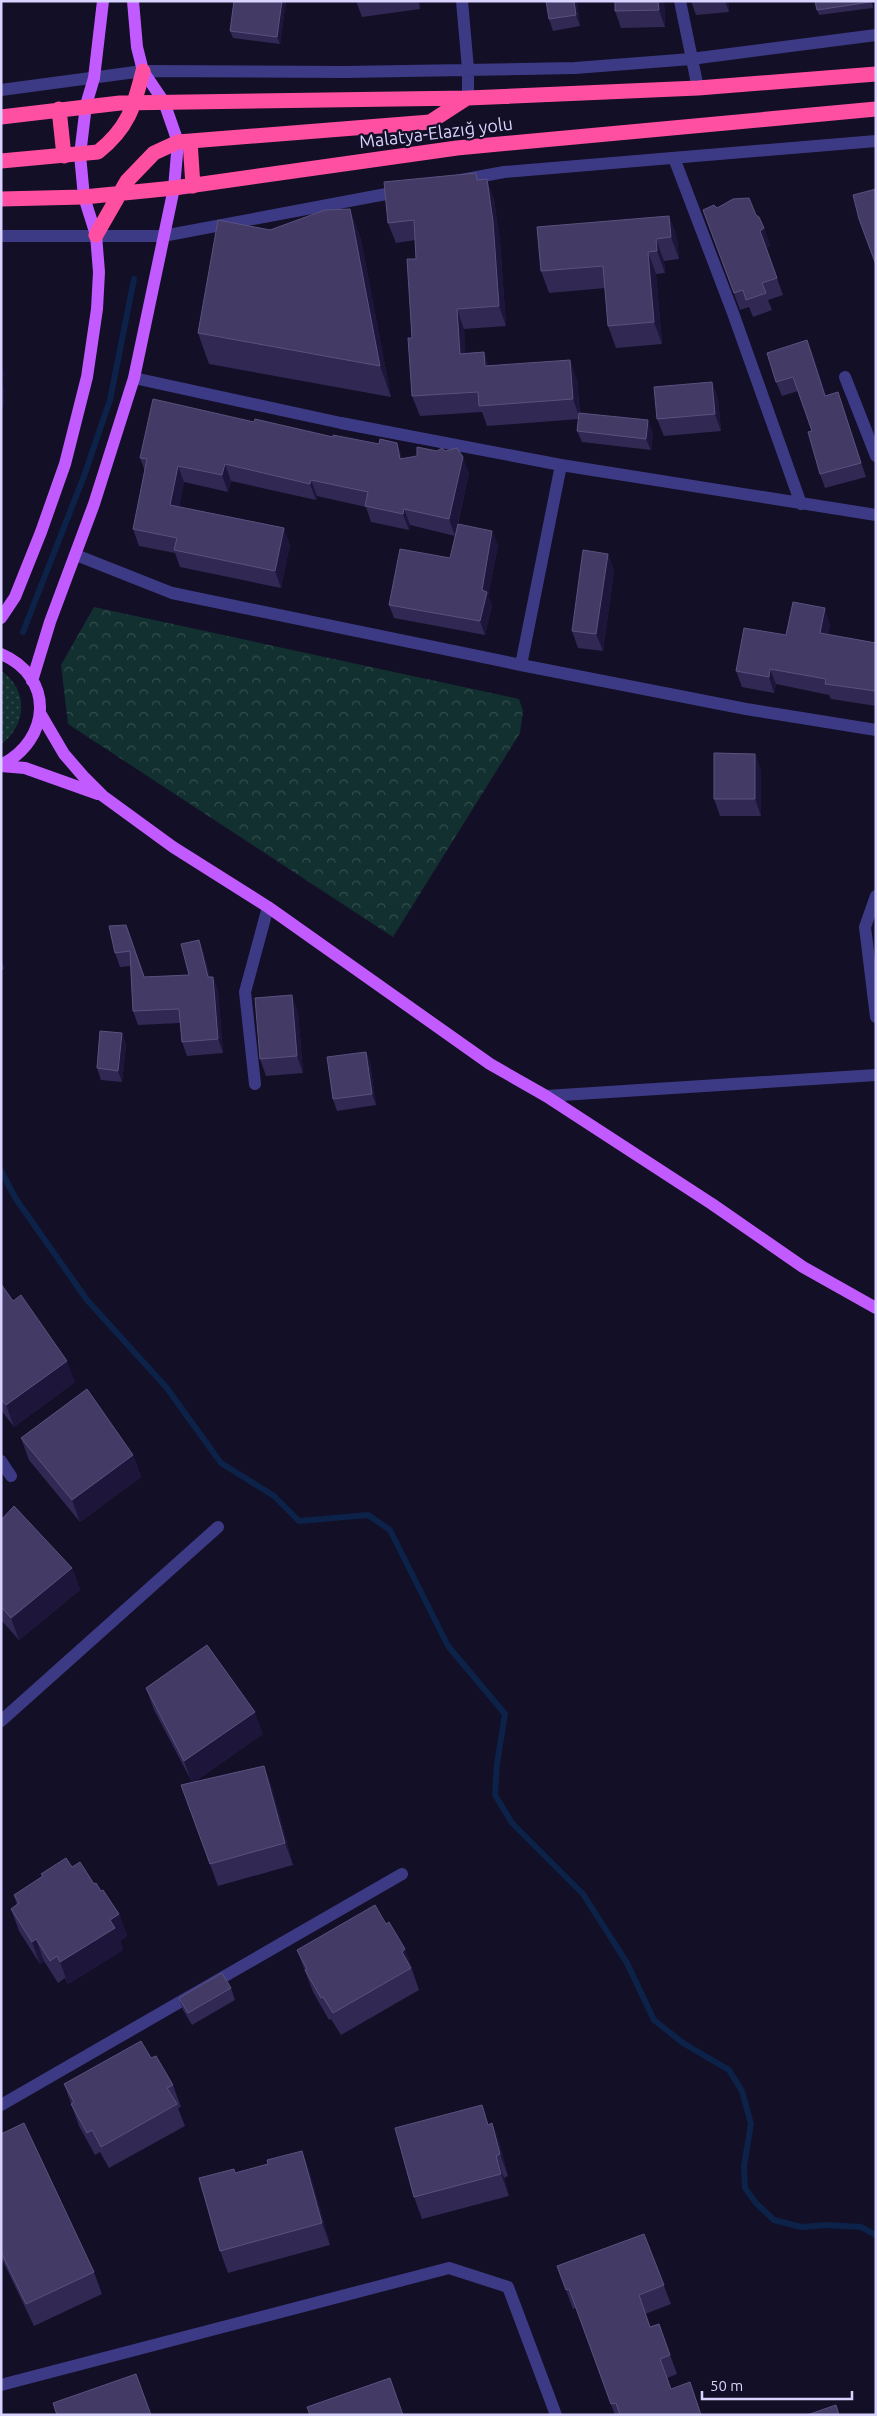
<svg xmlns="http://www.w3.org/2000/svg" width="877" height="2416" viewBox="0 0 877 2416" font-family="Ubuntu,sans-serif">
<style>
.grass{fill:url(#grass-dots)}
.park{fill:url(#park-crowns)}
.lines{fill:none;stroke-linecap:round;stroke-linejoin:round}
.stream{stroke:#0c2248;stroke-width:6}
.minor{stroke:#3d3a85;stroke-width:12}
.major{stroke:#c25bff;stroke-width:12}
.highway{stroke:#ff4fa3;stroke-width:15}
.wall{fill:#312854}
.shaded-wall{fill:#1d163a}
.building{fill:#433a66;stroke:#5a527e}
.labels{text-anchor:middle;stroke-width:4.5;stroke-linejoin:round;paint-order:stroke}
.street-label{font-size:18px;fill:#d9d4ff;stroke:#130f26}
</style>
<defs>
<pattern id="grass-dots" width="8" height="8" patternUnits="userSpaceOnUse" patternTransform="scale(1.25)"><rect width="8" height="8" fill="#12302f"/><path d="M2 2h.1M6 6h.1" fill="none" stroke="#344d4e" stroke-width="1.8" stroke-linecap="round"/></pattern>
<pattern id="park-crowns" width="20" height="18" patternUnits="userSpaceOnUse" patternTransform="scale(1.25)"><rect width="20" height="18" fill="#12302f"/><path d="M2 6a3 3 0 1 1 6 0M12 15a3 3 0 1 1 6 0" fill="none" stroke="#344d4e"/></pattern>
</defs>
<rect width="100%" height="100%" fill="#130f26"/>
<!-- grass -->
<path class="grass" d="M1 671C29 689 27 726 1 744Z"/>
<!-- park -->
<path class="park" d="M94 607 519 699 523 711 520 733 393 937 68 724 61 665Z"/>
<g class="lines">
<!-- stream -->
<path class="stream" d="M23 632 84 476 110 400 134 279
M1 1171 16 1199 87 1300 166 1387 221 1463 274 1496 299 1521 368 1515 390 1530 448 1646 505 1714 497 1764 495 1795 512 1823 583 1894 627 1963 654 2020 683 2043 729 2070 742 2091 751 2124 744 2166 745 2188 756 2203 774 2220 802 2227 827 2225 861 2227 876 2235"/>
<!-- minor -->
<path class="minor" d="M462 1 468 69V98
M680 1 698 88
M1 90 143 71 345 72 575 68 691 59 876 35
M674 158 733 313 801 504
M461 180 504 172 876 141
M1 236H163L402 191
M845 377 876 456
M134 378 341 423 561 465 876 515
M76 555 172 593 521 665 746 709 876 730
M521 665 561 465
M876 896 865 927 876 1017
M255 1084 245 992 268 907
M546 1096 876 1075
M1 1461 11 1476
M1 1721 218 1527
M1 2105 402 1874
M1 2385 449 2268 508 2287 556 2415"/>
<!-- major -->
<path class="major" d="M1 618 15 597 41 532 65 464 87 377 97 309 99 272 96 235 84 197 80 155 86 105 94 78 103 1
M1 654C55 677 51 740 1 765
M32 681 50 622 94 504 134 378 174 188 178 142 164 102 143 71 137 47 133 1
M40 713 64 754 83 776 103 796 173 847 268 907 490 1064 546 1096 712 1204 803 1267 876 1308
M1 766 25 768 98 794"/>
<!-- highway -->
<path class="highway" d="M59 109 64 156
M1 117 120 103 468 98 698 88 876 74
M190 141 193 186
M1 161 98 152C128 128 134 107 143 71
M1 199 84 197 174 188 457 148 876 109
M96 235 127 181 154 153 178 142 430 122 467 98"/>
</g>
<!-- wall -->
<path class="wall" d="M234 1H286L280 44 233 38 230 31Z
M356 1H419L420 9 362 17Z
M577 1 580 26 553 31 549 19Z
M615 1H664L665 27 621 28 615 11Z
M691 1H728L729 12 696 15Z
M815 1H872L873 8 819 15 817 10Z
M478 180 494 199 500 242 506 326 464 329 465 353 484 352 488 365 577 379 580 413 653 432 651 450 582 442 577 431 579 419 487 426 482 412 420 416 412 396V338L416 259 415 240 396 243 388 223Z
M717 208 755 215 764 228 770 245 767 248 783 295 768 300 772 310 753 317 749 307 740 310 703 210Z
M350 209 361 240 391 397 209 364 198 333 270 230Z
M669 216 677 238 679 259 664 261 665 273 656 274 662 344 616 348 608 326 605 288 549 293 541 271Z
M807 340 826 396 843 406 866 477 825 488 820 474 812 431 798 391 782 396 776 382Z
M712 382 718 399 721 431 664 436 657 419Z
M140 458H403L469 473 458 524 498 545 488 596 492 605 485 635 394 618 389 605 450 558 455 536 410 525 409 530 371 522 366 507 317 496 316 500 231 481 228 492 184 482 179 507 290 544 281 588 180 567 175 553 139 546 133 529 145 471Z
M608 554 614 571 603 651 578 648 572 631Z
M830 624 828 635 876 643V706L831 699 829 695 776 684 774 693 742 687 736 671Z
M755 754 761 771V816H720L714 799Z
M126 925 145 977 189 975 199 940 204 954 210 977H213L218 991 223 1053 187 1056 182 1042 180 1023 138 1025 133 1011 130 966 120 967 115 953Z
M1 956 4 969 1 970Z
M298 1012 303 1073 266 1076 260 1059Z
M122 1033 126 1045 122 1082 101 1080 97 1068Z
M366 1052 370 1063 376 1105 337 1111 333 1099Z
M1 1284 13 1301 75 1382 14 1427 1 1410Z
M21 1438 133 1455 141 1477 80 1522 29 1460Z
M1 1520 72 1568 80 1590 19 1640 1 1620Z
M146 1688 263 1734 194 1782 264 1766 272 1788 293 1865 218 1886 181 1785 192 1782 154 1710Z
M72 1867 94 1884 101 1891 119 1914 127 1936 120 1941 123 1950 68 1984 65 1978 58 1983 44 1961 40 1964 19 1931 11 1909 17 1905 14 1895 42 1877 41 1874Z
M386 1924 405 1949 419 1990 341 2035 331 2019 329 2020 313 1992 297 1950Z
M231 1988 235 2000 192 2025 183 2010 179 1998Z
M151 2058 173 2085 181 2107 178 2108 185 2126 109 2168 100 2152 95 2155 79 2126 64 2084Z
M492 2123 500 2145 508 2176 504 2178 509 2196 422 2219 414 2197 489 2124Z
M1 2134 94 2272 102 2294 34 2326 1 2257Z
M302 2151 310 2173 330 2245 228 2273 220 2251 235 2173 268 2164Z
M644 2234 671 2304 645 2314 650 2327 659 2324 677 2374 667 2378 671 2389 702 2415H615L576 2308 573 2309 557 2266Z"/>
<!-- shaded-wall -->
<path class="shaded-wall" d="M282 1H286L280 44 277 37Z
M574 1H577L580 26 576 15Z
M658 1H664L665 27 659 10Z
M725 1H728L729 12Z
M487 179 494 199 500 242 506 326 499 306Z
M350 209 361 240 391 397 380 366Z
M669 216 677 238 679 259 671 237Z
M764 228 770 245 767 248 783 295 760 231Z
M656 239 664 261 665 273 657 251Z
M648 252 656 274 662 344 654 322Z
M457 309 464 329 467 374 460 354Z
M807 340 813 354 831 410 825 396Z
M484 352 491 372 485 366Z
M570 360 577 379 580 419 573 399Z
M1 364 4 373 2 382 4 387V405L1 410Z
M712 382 718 399 721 431 715 414Z
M838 392 843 406 866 477 861 463Z
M648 420 653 432 651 450 646 439Z
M397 443 403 459H400Z
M463 457 469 473 455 536 449 519Z
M225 464 231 481 228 492 222 475Z
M178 466 184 482 176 521 170 505Z
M311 480 317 496 316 500 310 484Z
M404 509 410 525 409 530 403 514Z
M284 528 290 544 281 588 275 571Z
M492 531 498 545 488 596 492 605 485 635 480 621 482 590Z
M608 554 614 571 603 651 596 634Z
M825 608 830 624 826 649 820 633Z
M770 669 776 684 774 693 769 677Z
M755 754 761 771V816L755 799Z
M199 940 204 954 214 991 208 977Z
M213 977 218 991 223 1053 218 1039Z
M292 995 298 1012 303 1073 297 1056Z
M122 1033 126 1045 122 1082 118 1071Z
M366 1052 370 1063 376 1105 372 1094Z
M67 1361 75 1382 14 1427 6 1405Z
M133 1455 141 1477 80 1522 72 1500Z
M72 1568 80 1590 19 1640 11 1618Z
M255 1712 263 1734 192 1783 184 1761Z
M264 1766 272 1788 293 1865 285 1843Z
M119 1914 127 1936 120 1941 123 1950 68 1984 60 1962 110 1920Z
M36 1939 44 1961 40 1964 32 1942Z
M405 1949 413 1971V1972L411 1968 402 1952Z
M492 2123 500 2145 508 2176 500 2154Z
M302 2151 310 2173 330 2245 322 2223Z
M496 2156 504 2178 509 2196 501 2174Z"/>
<!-- building -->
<path class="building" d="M234 1H282L277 37 230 31Z
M546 1H574L576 15 549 19Z
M615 1H658L659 10 615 11Z
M815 1H870V2L817 10Z
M476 173 477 180 487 179 493 222 499 306 457 309 460 354 484 352 485 366 570 360 573 399 479 406 478 392 412 396 408 338H412L407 259H416L414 220 388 223 384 182Z
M876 189V265L859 219 853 195Z
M749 198 756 215 759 217 764 228 760 231 777 278 762 283 766 293 746 300 743 290 734 293 703 210 714 205 717 208 733 199Z
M350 209 380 366 198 333 218 220 270 230 325 210Z
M669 216 671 237 656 239 657 251 648 252 654 322 608 326 603 266 541 271 537 227Z
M807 340 825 396 838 392 861 463 820 474 808 432 812 431 793 377 776 382 767 353Z
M712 382 715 414 657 419 654 387Z
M153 399 254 422 255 419 333 437V435L379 444 380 439 397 443 400 459 417 456V447L437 451 442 448 445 451 457 448 463 457 449 519 404 509 403 514 365 506 368 492 311 480 310 484 225 464 222 475 178 466 170 505 284 528 275 571 174 550 177 538 133 529 147 459 140 458Z
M579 413 648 420 646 439 577 431Z
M458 524 492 531 482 590 487 592 480 621 389 605 400 549 450 558Z
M583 550 608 554 596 634 572 631Z
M793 602 825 608 820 633 876 643V691L825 684 826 679 770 669 769 677 736 671 744 628 786 635Z
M714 753 755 754V799H714Z
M126 925 144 977 189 975 181 944 199 940 208 977H213L218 1039 182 1042 179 1009 133 1011 130 951 115 953 109 926Z
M292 995 297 1056 260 1059 255 998Z
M100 1031 122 1033 118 1071 97 1068Z
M366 1052 372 1094 333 1099 327 1057Z
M1 1284 13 1301 21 1295 67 1361 6 1405 1 1399Z
M87 1389 133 1455 72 1500 21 1438Z
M14 1506 72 1568 11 1618 1 1607V1520Z
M207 1645 255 1712 184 1761 146 1688Z
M264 1766 285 1843 210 1864 181 1785Z
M66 1858 72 1867 80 1862 94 1884 96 1883 101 1891 103 1890 119 1914 110 1920 115 1928 60 1962 57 1956 50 1961 36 1939 32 1942 11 1909 19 1903 14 1895 43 1876 41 1874Z
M375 1905 386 1924 389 1922 405 1949 402 1952 411 1968 333 2013 323 1997 321 1998 305 1970 307 1969 297 1950Z
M222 1973 231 1988 188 2013 179 1998Z
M141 2041 151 2058 156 2056 173 2085 167 2088 177 2104 101 2147 92 2130 87 2133 71 2104 74 2102 64 2084Z
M482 2105 488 2125 492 2123 500 2154 496 2156 501 2174 414 2197 395 2128Z
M24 2123 94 2272 26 2304 1 2252V2134Z
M302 2151 322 2223 220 2251 199 2178 234 2169 235 2173 268 2164 267 2160Z
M644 2234 664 2285 639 2295 650 2327 659 2324 670 2355 660 2359 671 2389 690 2382 701 2415H620L616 2403 611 2404 569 2289 566 2290 557 2266Z
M136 2374 151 2415H57L53 2403Z
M390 2378 403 2415H310L307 2407Z
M836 2405 839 2415H807Z"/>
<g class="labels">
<!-- street labels -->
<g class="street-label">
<text transform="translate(436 133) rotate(-7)" y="6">Malatya-Elazığ yolu</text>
</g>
</g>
<!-- border -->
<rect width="877" height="2416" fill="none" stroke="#d9d4ff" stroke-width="5"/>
<!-- scale -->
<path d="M702 2391v8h150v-8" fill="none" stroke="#d9d4ff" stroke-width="2.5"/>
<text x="710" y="2391" font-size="15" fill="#d9d4ff" stroke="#130f26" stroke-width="4" paint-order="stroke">50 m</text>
</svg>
